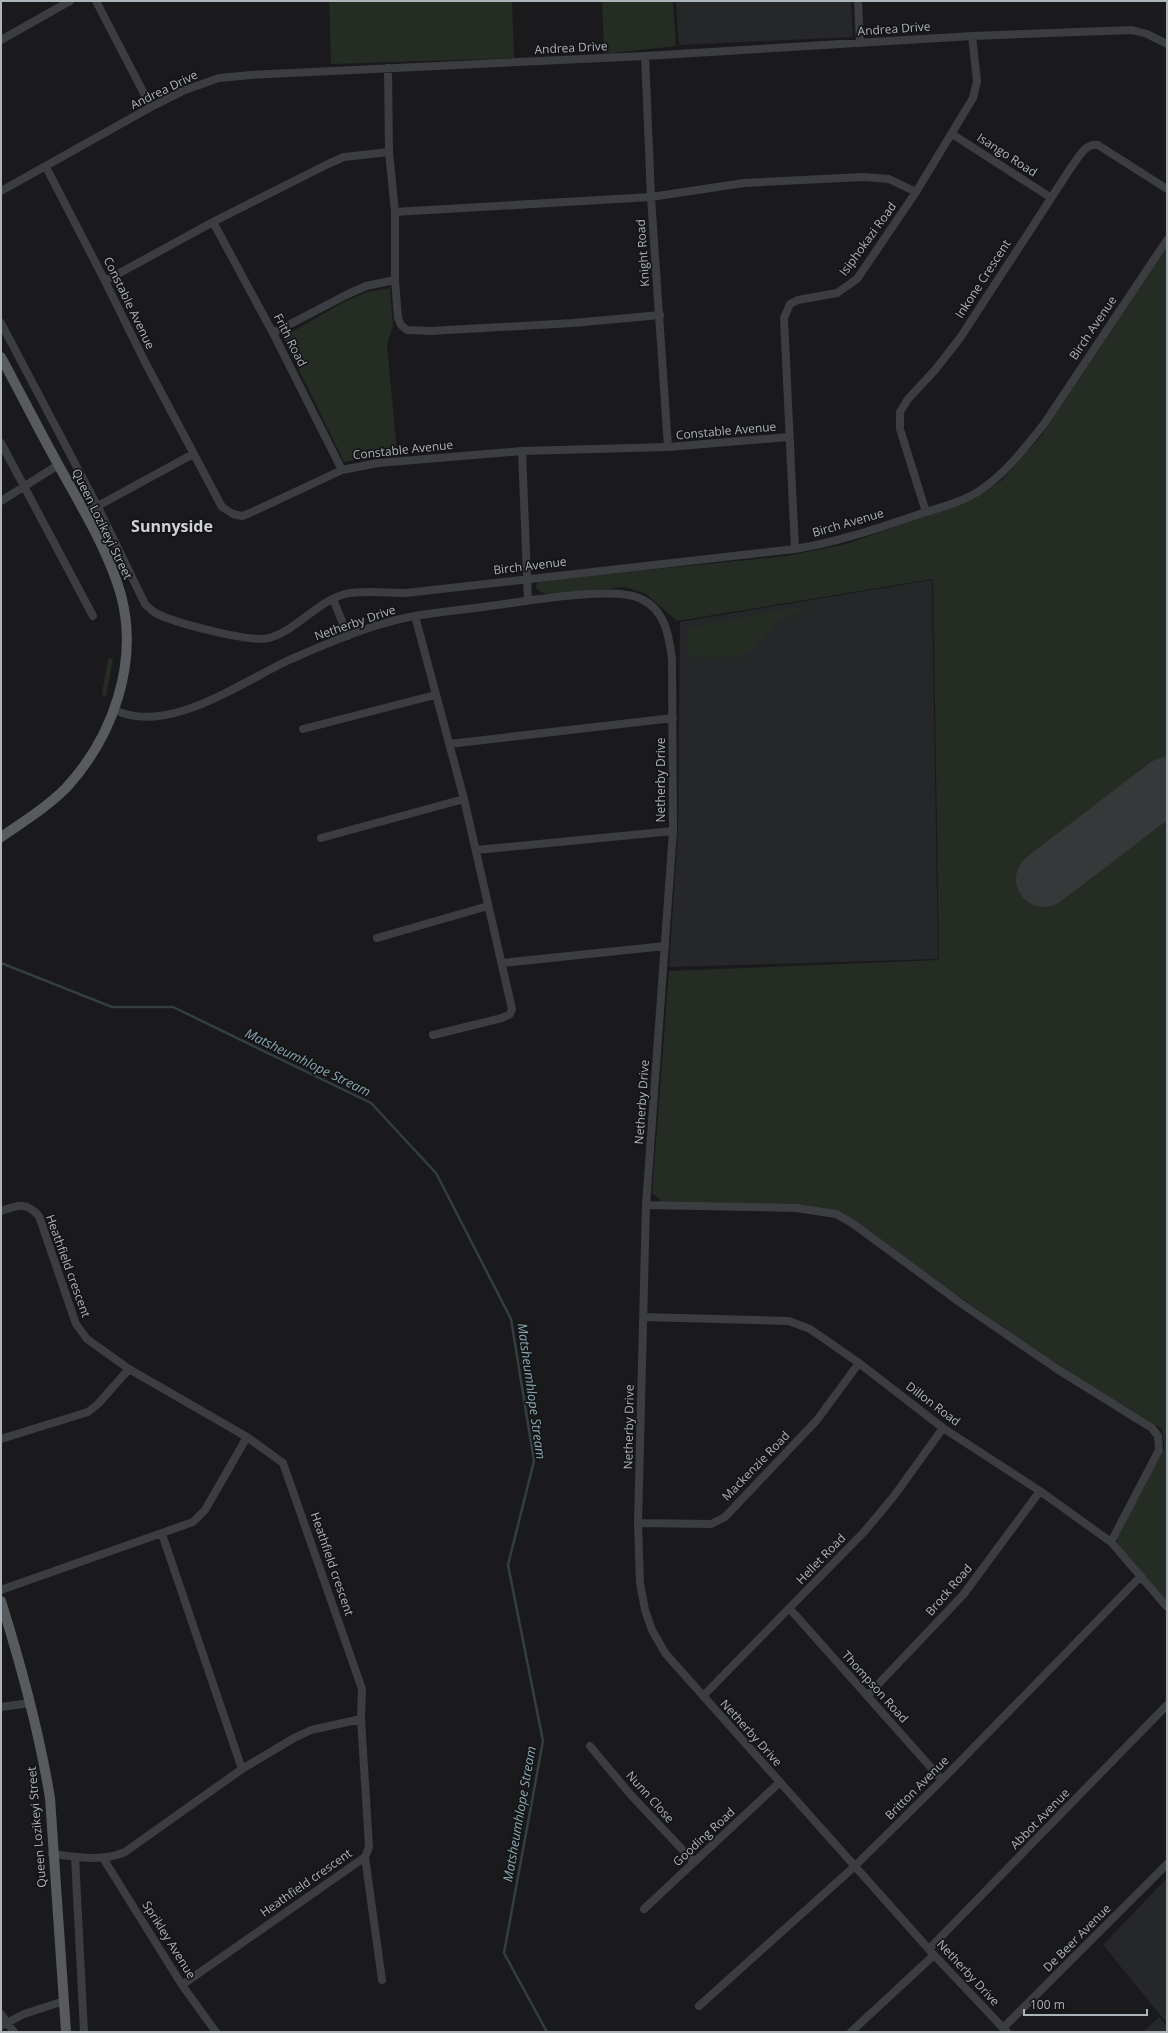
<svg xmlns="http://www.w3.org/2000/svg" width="1168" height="2033" viewBox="0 0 1168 2033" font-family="'Open Sans',sans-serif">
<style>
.built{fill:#262729}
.green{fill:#252c24}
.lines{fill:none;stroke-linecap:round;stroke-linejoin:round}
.stream{stroke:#333e41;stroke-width:2.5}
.runway{stroke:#36383a;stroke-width:56}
.minor{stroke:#3b3d41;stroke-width:8}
.major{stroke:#575b5f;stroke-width:10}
.labels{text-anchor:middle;stroke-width:3.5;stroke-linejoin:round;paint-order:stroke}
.street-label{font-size:12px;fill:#adb4ba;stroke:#151517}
.water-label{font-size:13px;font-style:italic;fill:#88a8b2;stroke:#151517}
.district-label{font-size:16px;font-weight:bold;fill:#ced2d7;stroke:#151517}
</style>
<rect width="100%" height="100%" fill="#1a1a1c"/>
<!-- built -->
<path class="built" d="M676 1H851L853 37 679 45Z
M932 580 938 959 669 967 678 831 680 622Z
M1167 1878V2023L1103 1945Z
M1159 2017 1167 2026V2032H1143Z"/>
<!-- green -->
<path class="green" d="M329 1H512L514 58 331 64Z
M602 1H673L676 46 604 54Z
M1167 247V1601L1118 1545 1117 1539 1164 1448 1162 1429 1060 1367 846 1217 797 1205 662 1201 652 1193 669 971 939 960 933 579 677 621 646 594 625 587 551 595 541 592 536 588 537 583 539 581 787 556 846 544 971 500 1002 480 1041 436Z
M390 288 393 326 387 345 397 453 344 462 283 337 344 302 367 292Z
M801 606 802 610 781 619 751 650 737 657 708 658 686 654 687 628Z
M110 658 113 659 106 697 103 696 102 693 108 660Z"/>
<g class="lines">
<!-- stream -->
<path class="stream" d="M1 963 112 1007H173L371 1103 436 1173 511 1319 534 1461 508 1565 543 1741 504 1953 547 2032"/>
<!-- runway -->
<path class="runway" d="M1044 879 1167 785"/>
<!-- minor -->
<path class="minor" d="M96 1 151 107
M858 1 860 43
M1 40 70 1
M645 56 651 197 668 447
M388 68 389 152 395 212V280L398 318 401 325 407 330 430 331 573 323 660 315
M952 134 1050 197
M46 167 105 281 145 362 222 507 233 514 242 516 250 513 342 470 378 463 522 451 668 447 789 437
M1 191 151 107 185 90 219 78 251 75 645 56 972 36 1132 30 1147 34 1167 44
M395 212 651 197 744 183 863 177 889 179 916 192
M213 222 273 333 342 470
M105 281 213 222 328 164 344 157 389 152
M1 323 98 507 145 604C148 607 151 610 154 612 170 622 251 643 269 638 297 630 316 602 345 594 360 590 389 593 406 593L795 549C837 542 876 529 917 515 937 508 961 503 979 491 1005 474 1025 448 1044 424L1167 240
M273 333 346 295 366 286 395 280
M1 443 93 616
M522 451 528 601
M1 501 58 465
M926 512 900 429V412L908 399 935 370 960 338 1070 169C1077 160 1085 142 1098 145L1167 189
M85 513 193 454
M795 549 784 318 790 304 798 300 837 293 857 279 916 192 973 98 977 81 972 36
M333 599 348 636
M415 616 464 799 512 1009 510 1014 502 1018 433 1035
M115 710C167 736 242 682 289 660 319 647 350 633 382 624 417 613 454 611 490 606 522 602 615 585 641 599 665 610 669 635 672 659L673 831 646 1205 638 1523 640 1583 645 1610 652 1630 665 1653 934 1955 1007 2032
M303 729 435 695
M449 744 673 718
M321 838 464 799
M476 850 673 831
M377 938 488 906
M502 963 665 946
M646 1205 796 1208 836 1214 852 1223 962 1304 1057 1369 1152 1428 1158 1436 1159 1450 1111 1542
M1 1211C18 1205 25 1201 39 1216L76 1324 87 1339 129 1369 247 1437 283 1463 362 1689 361 1719 369 1847 365 1857 182 1985
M643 1317 789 1321 810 1329 859 1363 943 1428 1040 1491 1111 1542 1167 1607
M1 1439 88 1412 98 1404 129 1369
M638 1523 711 1524 725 1517 817 1420 859 1363
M162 1534 242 1769
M1 1590 193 1522 205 1510 247 1437
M790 1609 942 1780
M703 1696 864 1532 894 1496 943 1428
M867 1696 963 1595 1040 1491
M1 1707 30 1703
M590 1746 630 1794 694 1862
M52 1854C77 1857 102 1862 125 1852L242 1769 294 1738 311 1730 361 1719
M75 1857 84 2032
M365 1857 382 1980
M103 1858 182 1985 216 2032
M644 1909 780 1782
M929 1949 1167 1705
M699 2006 855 1866 942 1780 1141 1576
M1 2014 14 2032
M1 2026 24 2014 64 2001
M1003 2028 1167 1864
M851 2032 934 1955"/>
<!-- major -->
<path class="major" d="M1 357C22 396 42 436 64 475 85 513 109 553 121 595 139 663 113 737 66 788 47 807 23 822 1 837
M1 1601C21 1665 39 1731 50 1798L66 2032"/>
</g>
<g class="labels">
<!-- street labels -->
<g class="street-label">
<text transform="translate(894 29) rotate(-4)" y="4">Andrea Drive</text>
<text transform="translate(571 48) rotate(-3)" y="4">Andrea Drive</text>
<text transform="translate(164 90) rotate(-26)" y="4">Andrea Drive</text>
<text transform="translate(1007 155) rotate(33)" y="4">Isango Road</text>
<text transform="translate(868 239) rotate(-54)" y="4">Isiphokazi Road</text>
<text transform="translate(643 253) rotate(-94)" y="4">Knight Road</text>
<text transform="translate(983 279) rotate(-57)" y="4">Inkone Crescent</text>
<text transform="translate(129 303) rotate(64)" y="4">Constable Avenue</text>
<text transform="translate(1093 328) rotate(-56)" y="4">Birch Avenue</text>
<text transform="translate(290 340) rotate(63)" y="4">Frith Road</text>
<text transform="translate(726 431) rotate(-5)" y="4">Constable Avenue</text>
<text transform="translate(403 450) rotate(-6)" y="4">Constable Avenue</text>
<text transform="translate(848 523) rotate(-16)" y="4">Birch Avenue</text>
<text transform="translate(102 524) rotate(64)" y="4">Queen Lozikeyi Street</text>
<text transform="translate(530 566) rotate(-7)" y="4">Birch Avenue</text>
<text transform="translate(355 623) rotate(-19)" y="4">Netherby Drive</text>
<text transform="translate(661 780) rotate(-90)" y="4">Netherby Drive</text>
<text transform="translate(642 1102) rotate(-86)" y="4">Netherby Drive</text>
<text transform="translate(68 1266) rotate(70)" y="4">Heathfield crescent</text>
<text transform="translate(933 1404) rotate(37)" y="4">Dillon Road</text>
<text transform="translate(629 1427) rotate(-89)" y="4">Netherby Drive</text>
<text transform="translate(756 1466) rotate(-46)" y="4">Mackenzie Road</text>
<text transform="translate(821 1559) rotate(-46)" y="4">Hellet Road</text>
<text transform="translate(332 1564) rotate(71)" y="4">Heathfield crescent</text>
<text transform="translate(949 1590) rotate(-49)" y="4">Brock Road</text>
<text transform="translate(875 1687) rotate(48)" y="4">Thompson Road</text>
<text transform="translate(751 1733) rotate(48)" y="4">Netherby Drive</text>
<text transform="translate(917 1788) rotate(-45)" y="4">Britton Avenue</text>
<text transform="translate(650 1797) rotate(48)" y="4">Nunn Close</text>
<text transform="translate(1040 1819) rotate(-46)" y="4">Abbot Avenue</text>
<text transform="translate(37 1827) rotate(-95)" y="4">Queen Lozikeyi Street</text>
<text transform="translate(704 1837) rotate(-43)" y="4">Gooding Road</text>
<text transform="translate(306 1883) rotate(-35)" y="4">Heathfield crescent</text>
<text transform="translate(1077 1938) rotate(-45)" y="4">De Beer Avenue</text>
<text transform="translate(169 1940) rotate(58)" y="4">Sprikley Avenue</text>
<text transform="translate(968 1973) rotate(47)" y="4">Netherby Drive</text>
</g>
<!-- water labels -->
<g class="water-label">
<text transform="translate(308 1062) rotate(26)" y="5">Matsheumhlope Stream</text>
<text transform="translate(532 1391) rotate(82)" y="5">Matsheumhlope Stream</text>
<text transform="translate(519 1814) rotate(-80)" y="5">Matsheumhlope Stream</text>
</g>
<!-- district labels -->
<g class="district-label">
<text x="172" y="532">Sunnyside</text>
</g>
</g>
<!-- border -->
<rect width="1168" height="2033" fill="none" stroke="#adb4ba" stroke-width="4"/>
<!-- scale -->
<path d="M1024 2009v6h123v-6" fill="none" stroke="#adb4ba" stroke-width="2"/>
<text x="1030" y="2009" font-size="12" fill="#adb4ba" stroke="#151517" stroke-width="3" paint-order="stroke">100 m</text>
</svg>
